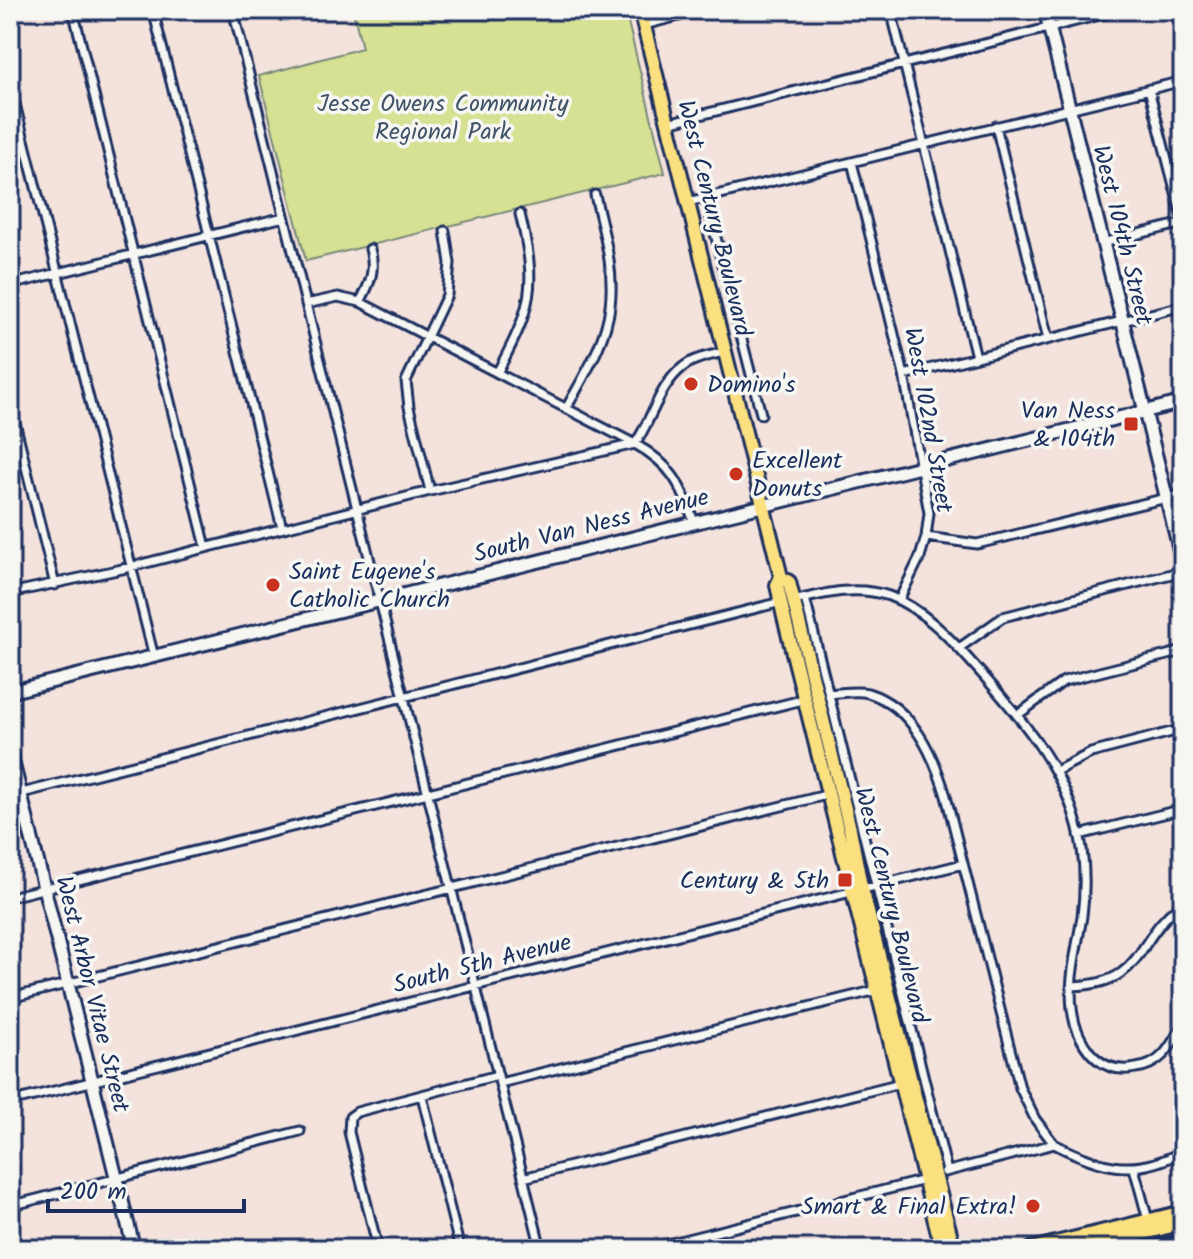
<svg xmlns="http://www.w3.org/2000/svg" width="1193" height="1259" viewBox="0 0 1193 1259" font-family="Kalam,sans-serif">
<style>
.green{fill:#d6e194;stroke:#788879;stroke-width:2}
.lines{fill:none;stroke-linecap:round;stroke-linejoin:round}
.street-casing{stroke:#1b2f5e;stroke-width:13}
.secondary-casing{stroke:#1b2f5e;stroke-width:17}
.primary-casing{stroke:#1b2f5e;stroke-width:18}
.street{stroke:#f6f6f2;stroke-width:7}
.secondary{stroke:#f6f6f2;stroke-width:11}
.primary{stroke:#fbe080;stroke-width:12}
.poi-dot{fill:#c8321e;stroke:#f6f6f2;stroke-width:3}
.labels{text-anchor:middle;stroke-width:7;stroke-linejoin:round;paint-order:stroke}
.park-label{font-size:24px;fill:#405369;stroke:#f6f6f2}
.street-label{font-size:24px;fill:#1b2f5e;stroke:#f6f6f2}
.poi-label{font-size:24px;fill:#1b2f5e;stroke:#f6f6f2;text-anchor:start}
</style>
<rect width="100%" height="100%" fill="#f4e2dd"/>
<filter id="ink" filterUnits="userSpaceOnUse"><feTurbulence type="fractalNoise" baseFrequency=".0125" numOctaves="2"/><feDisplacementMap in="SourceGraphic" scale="16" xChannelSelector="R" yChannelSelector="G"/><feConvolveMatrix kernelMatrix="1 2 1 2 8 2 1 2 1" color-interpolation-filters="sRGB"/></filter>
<g filter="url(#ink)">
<!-- green -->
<path class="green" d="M353 10H625L665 173 306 261 259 76 362 48Z"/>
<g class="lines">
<defs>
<path id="street" d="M73 10 206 547
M153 10 282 528
M233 10 541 1249
M891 10 976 357
M644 25 702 10
M10 84 154 657
M1149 89 1183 221
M668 123 1120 10
M996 126 1048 339
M852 162 904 375 929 513 926 537 920 557 899 600
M706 198 761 414
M688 202 1183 81
M1102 243 1183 223
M10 285 284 217
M360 302C370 284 376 270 370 249
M306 304 338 297 360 302 635 444C671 464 681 484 694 522
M497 373C532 307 538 288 520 214
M904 375 1183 306
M10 402 55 585
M566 409C583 377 606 343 610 306 615 268 603 231 595 195
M430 491 409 407 406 381 447 295 450 263 445 231
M926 537 977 544 1183 494
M10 593 122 569 430 491 635 444C652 420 659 385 683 367 694 358 712 355 725 352
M805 598 947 1171
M794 601C826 593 857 585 889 596 922 608 951 639 973 664 1021 717 1072 776 1082 849 1085 871 1085 893 1082 916 1077 951 1065 988 1075 1024 1084 1052 1104 1075 1136 1068 1146 1067 1156 1062 1163 1055 1171 1047 1177 1034 1183 1025
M959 648 1003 617 1183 571
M830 694C842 693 856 690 868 693 913 707 934 756 946 796L1020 1088 1035 1119 1054 1144
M1019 714 1064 681 1183 651
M1056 771 1091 753 1183 729
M10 796 781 602
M1079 835 1183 809
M10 897 806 699
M1072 986C1148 984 1133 938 1183 903
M10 998 830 794
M500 1083 877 990
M422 1096 460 1249
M10 1102 963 864
M1134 1168 1148 1220
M945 1172 1054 1144C1101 1168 1135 1178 1183 1151
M523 1178 901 1083
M10 1206 300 1131
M1155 1246 1183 1239
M378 1249 349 1132 350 1117 357 1112 498 1075
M647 1249 925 1180"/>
<path id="secondary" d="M1045 10 1183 564
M10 692 1183 402
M10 751 134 1249"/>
<path id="primary" d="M640 10 781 577 777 585 784 617 942 1249
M781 577 789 582 850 829 860 881 954 1249
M1031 1249 1183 1212
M1083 1249 1183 1223"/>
</defs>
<!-- street casing -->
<use href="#street" class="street-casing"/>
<!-- secondary casing -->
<use href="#secondary" class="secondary-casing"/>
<!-- primary casing -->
<use href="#primary" class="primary-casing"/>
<!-- street -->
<use href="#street" class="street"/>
<!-- secondary -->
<use href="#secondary" class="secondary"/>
<!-- primary -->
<use href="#primary" class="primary"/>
</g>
</g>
<!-- markers -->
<g class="poi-dot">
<circle cx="691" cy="384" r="8"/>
<rect x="1123" y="416" width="16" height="16" rx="4"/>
<circle cx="736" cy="474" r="8"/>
<circle cx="273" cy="585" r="8"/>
<rect x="837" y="872" width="16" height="16" rx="4"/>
<circle cx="1033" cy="1206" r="8"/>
</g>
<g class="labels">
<!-- park labels -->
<g class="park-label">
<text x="443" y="111">Jesse Owens Community<tspan x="443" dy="28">Regional Park</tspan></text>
</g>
<!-- street labels -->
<g class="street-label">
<text transform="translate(715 218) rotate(76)" y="8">West Century Boulevard</text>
<text transform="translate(1123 235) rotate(76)" y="8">West 104th Street</text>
<text transform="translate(929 420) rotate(80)" y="8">West 102nd Street</text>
<text transform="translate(591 525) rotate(-14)" y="8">South Van Ness Avenue</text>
<text transform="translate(892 905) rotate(76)" y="8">West Century Boulevard</text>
<text transform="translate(482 963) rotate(-14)" y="8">South 5th Avenue</text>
<text transform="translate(93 994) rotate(76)" y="8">West Arbor Vitae Street</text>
</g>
<!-- poi labels -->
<g class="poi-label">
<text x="707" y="392">Domino's</text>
<text x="1115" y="418" text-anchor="end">Van Ness<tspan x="1115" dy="28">&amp; 104th</tspan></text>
<text x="752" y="468">Excellent<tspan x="752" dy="28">Donuts</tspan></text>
<text x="289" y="579">Saint Eugene's<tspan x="289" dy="28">Catholic Church</tspan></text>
<text x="829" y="888" text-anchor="end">Century &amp; 5th</text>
<text x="1017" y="1214" text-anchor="end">Smart &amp; Final Extra!</text>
</g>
</g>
<!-- margin -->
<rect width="1193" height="1259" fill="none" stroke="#f6f6f2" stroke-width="40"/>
<rect x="20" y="20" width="1153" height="1219" fill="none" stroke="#1b2f5e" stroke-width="3" filter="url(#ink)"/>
<!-- scale -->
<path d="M48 1199v12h196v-12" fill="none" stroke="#1b2f5e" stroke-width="4"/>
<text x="60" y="1199" font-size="24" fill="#1b2f5e" stroke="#f6f6f2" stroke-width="6" paint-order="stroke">200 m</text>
</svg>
